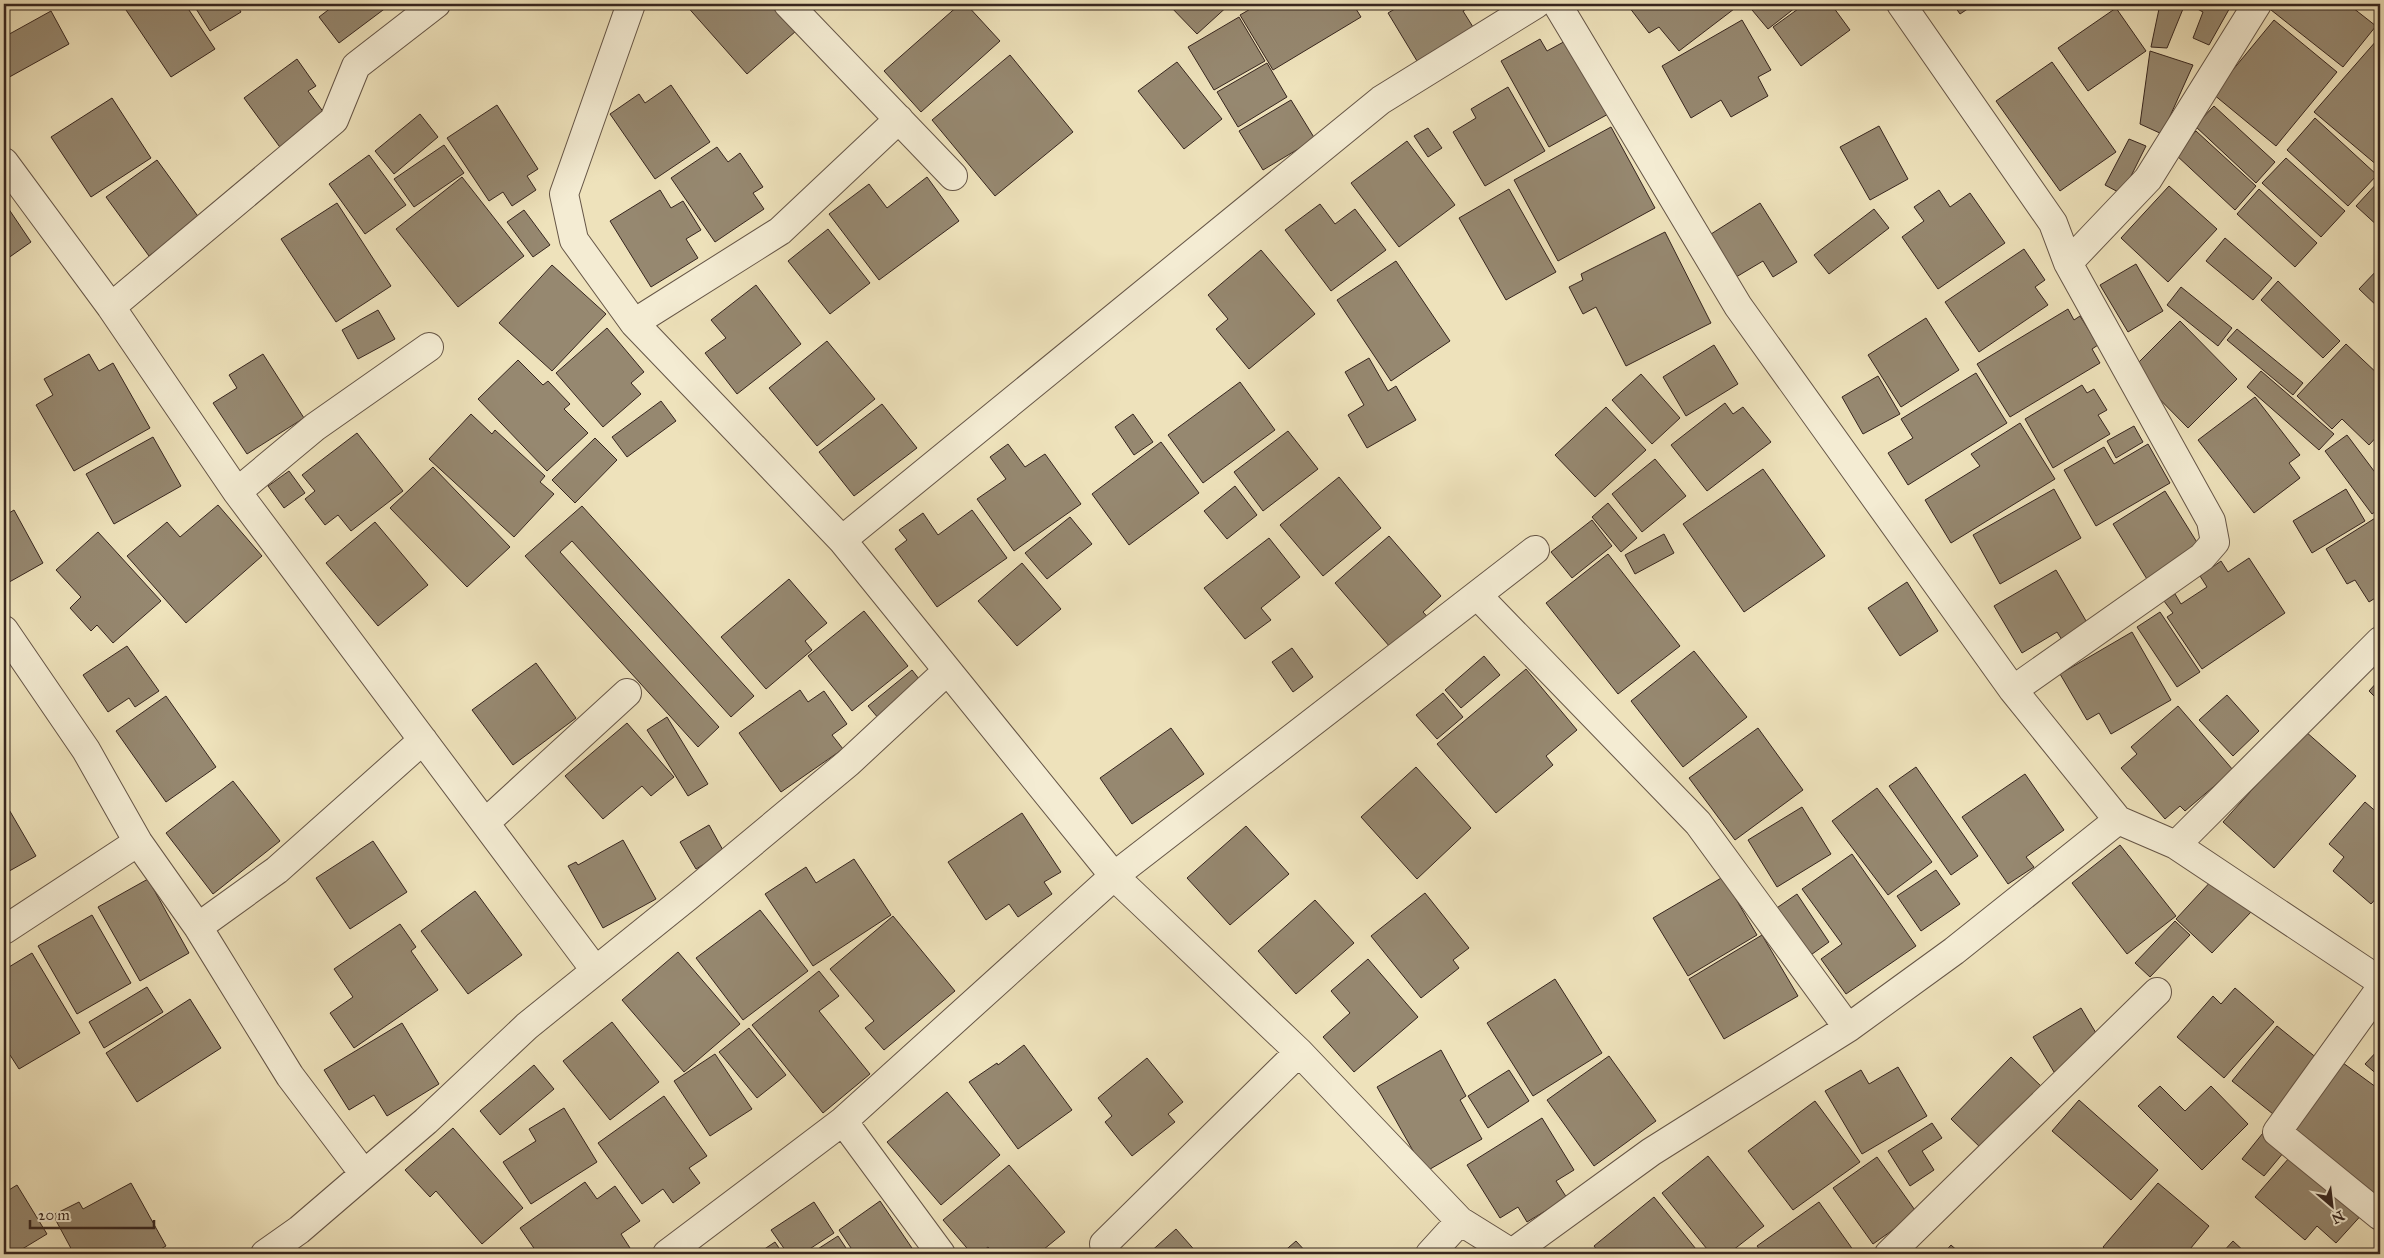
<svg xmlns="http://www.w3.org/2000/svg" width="2384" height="1258" viewBox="0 0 2384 1258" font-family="'IM FELL Great Primer',serif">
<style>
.building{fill:#968870;stroke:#37261f}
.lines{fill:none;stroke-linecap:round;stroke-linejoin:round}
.street-casing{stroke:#655546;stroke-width:30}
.street{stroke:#f4ecd3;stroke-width:28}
</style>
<rect width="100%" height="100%" fill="#eee2bb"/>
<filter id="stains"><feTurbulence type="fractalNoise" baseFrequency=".004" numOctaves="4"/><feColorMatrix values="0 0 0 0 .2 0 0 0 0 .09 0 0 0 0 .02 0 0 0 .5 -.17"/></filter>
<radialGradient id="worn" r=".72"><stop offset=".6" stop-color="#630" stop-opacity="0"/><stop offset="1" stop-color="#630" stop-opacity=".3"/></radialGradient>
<!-- building -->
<path class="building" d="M122 4H185L215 49 171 77Z
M193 4H236L241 12 210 31Z
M336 4H391L339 43 319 17Z
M685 4H771L796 31 747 74Z
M960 4H966L1000 41 921 112 884 71Z
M1168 4H1230L1197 34Z
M1259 4H1353L1361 17 1273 70 1240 15Z
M1403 4H1475L1463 11 1473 27 1417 61 1388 13Z
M1633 4H1730L1734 9 1679 51 1659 27 1649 33 1629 7Z
M1747 4H1800L1768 29Z
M1805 4H1831L1850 30 1801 66 1773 27Z
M1953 4H1975L1960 14Z
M2160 4H2185L2167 48 2151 47Z
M2188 4H2232L2209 45 2193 38 2203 12Z
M2268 4H2348L2376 26 2343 67 2266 6Z
M2116 8 2146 51 2088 91 2058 48Z
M51 11 69 44 4 80V37Z
M1239 17 1265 61 1214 90 1188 47Z
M1742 20 1771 70 1758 77 1768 96 1731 117 1721 100 1691 118 1662 66Z
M2274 20 2337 72 2276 146 2213 94Z
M1540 39 1547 51 1569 39 1610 113 1549 147 1501 61Z
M2377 40 2380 43V163L2378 166 2314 112Z
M2150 51 2193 65 2162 134 2140 124Z
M1010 55 1073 132 995 196 932 120Z
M297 59 316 86 308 91 327 117 282 150 244 98Z
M1177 62 1222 119 1184 149 1138 91Z
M2052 62 2116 152 2060 191 1996 101Z
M1267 63 1287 97 1238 127 1217 92Z
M671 85 710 142 655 179 610 114 639 94 645 103Z
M1508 87 1545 151 1485 186 1453 132 1476 118 1471 109Z
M112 98 151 158 91 197 51 137Z
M1291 100 1315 139 1263 170 1239 131Z
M497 105 538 169 527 176 536 190 512 206 503 192 489 201 447 138Z
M2214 106 2275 162 2256 183 2195 126Z
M420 114 438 137 394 174 375 151Z
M2315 118 2377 175 2348 206 2287 150Z
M1879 126 1908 179 1870 200 1840 147Z
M1611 127 1655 208 1558 261 1514 180Z
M1428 128 1442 148 1428 157 1414 136Z
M2196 131 2256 186 2235 210 2175 154Z
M2129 139 2146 146 2122 194 2105 185Z
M1407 141 1455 205 1399 247 1351 183Z
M444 145 464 173 414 207 394 179Z
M717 147 728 162 740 153 763 187 753 193 764 209 715 242 671 178Z
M369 155 406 205 365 234 329 184Z
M2286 158 2345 211 2321 237 2262 183Z
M157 160 200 219 149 256 106 197Z
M462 177 524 256 458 307 396 229Z
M927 177 959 221 879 280 829 214 869 184 887 208Z
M2380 180V228L2356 206Z
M2169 186 2217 229 2168 282 2121 238Z
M1509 189 1556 272 1506 300 1459 218Z
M2259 189 2317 243 2295 267 2237 214Z
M660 190 671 208 683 201 701 230 686 239 698 258 651 287 610 221Z
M1939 190 1950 207 1970 193 2005 243 1938 289 1902 237 1924 221 1914 207Z
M4 202 31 242 4 261Z
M337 203 391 286 336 322 281 239Z
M1760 203 1797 262 1773 277 1763 261 1726 283 1700 241Z
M1320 204 1335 224 1355 209 1386 250 1331 291 1285 230Z
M1874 209 1889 228 1829 274 1814 255Z
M524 210 550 245 533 257 507 222Z
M828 229 870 283 830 314 788 261Z
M1665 232 1711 323 1626 366 1596 307 1583 314 1569 287 1583 280 1581 274Z
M2225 238 2272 278 2253 300 2206 261Z
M2024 249 2045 280 2035 287 2048 305 1979 352 1945 302Z
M1261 250 1315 314 1249 369 1216 329 1228 319 1208 295Z
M1396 261 1450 341 1391 381 1337 300Z
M2136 264 2163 311 2128 332 2100 285Z
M552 265 606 314 552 371 499 323Z
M2380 267V309L2359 289Z
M2278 281 2340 341 2323 358 2261 300Z
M756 285 801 344 737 394 705 353 726 338 711 320Z
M2181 287 2232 328 2218 346 2167 305Z
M2068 309 2074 320 2080 316 2098 345 2092 349 2100 363 2010 417 1977 364Z
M378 310 395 339 358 359 342 330Z
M1926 318 1959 370 1901 407 1868 355Z
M2180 321 2237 379 2188 428 2131 370Z
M607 328 644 372 631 383 641 394 603 427 556 373Z
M2237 329 2303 383 2293 395 2227 340Z
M827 341 875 399 817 446 769 388Z
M2346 344 2380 376V433L2369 445 2342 419 2332 429 2297 396Z
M1714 345 1738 384 1686 416 1663 377Z
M89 354 99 371 113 363 150 428 74 471 36 405 53 395 44 379Z
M263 354 304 418 247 454 213 403 237 388 229 375Z
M1369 358 1388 391 1396 386 1416 420 1367 448 1348 415 1364 405 1345 372Z
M518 360 543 385 548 381 570 404 564 409 588 433 547 471 478 399Z
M2261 371 2334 434 2319 450 2247 387Z
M1976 373 2007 423 1908 485 1888 453 1913 438 1901 419Z
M1641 374 1680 418 1652 444 1612 400Z
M1878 376 1900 414 1863 434 1842 397Z
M1240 382 1275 430 1203 483 1168 435Z
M2082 385 2087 393 2094 389 2107 410 2098 415 2110 434 2053 468 2025 419Z
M2255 397 2300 455 2289 463 2300 478 2254 513 2198 440Z
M661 401 676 421 627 457 612 437Z
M1725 403 1733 414 1743 407 1771 442 1707 491 1671 445Z
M882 404 917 448 854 496 819 452Z
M1606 407 1646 450 1595 497 1555 455Z
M471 414 492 434 495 430 545 476 540 482 554 494 514 537 429 459Z
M1133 414 1153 442 1134 455 1115 427Z
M2020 423 2055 479 1951 543 1925 500 1980 466 1971 454Z
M2134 426 2143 442 2116 458 2107 441Z
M1288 431 1318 469 1263 511 1234 472Z
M357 433 403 491 351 531 338 515 325 525 305 499 315 491 302 475Z
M2347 435 2380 479V508L2372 514 2325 451Z
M153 437 181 486 114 524 86 474Z
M595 438 617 460 575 503 552 480Z
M1161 442 1199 493 1129 545 1092 494Z
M1008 444 1025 467 1045 454 1081 504 1014 551 977 499 1006 479 990 457Z
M2148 444 2170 483 2096 526 2064 470 2104 447 2114 464Z
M1655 459 1686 496 1642 532 1612 494Z
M433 467 510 547 467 587 390 508Z
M1763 469 1825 556 1744 612 1683 524Z
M289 471 305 493 284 508 268 486Z
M1339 477 1381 528 1323 576 1280 525Z
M1235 486 1257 515 1227 539 1204 511Z
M2054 489 2081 538 2000 584 1973 535Z
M2346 489 2365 521 2312 553 2293 521Z
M2165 491 2203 552 2150 584 2113 524Z
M1608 503 1637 538 1621 552 1592 517Z
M218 505 262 556 186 623 127 556 167 522 180 537Z
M582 506 754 696 731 717 572 541 560 552 719 727 698 747 525 556Z
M14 510 43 563 4 585V516Z
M972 510 1007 558 937 607 895 549 907 540 899 530 923 513 938 535Z
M2380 515V595L2369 602 2355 580 2347 584 2326 549Z
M1070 517 1092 544 1047 579 1025 553Z
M1592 520 1612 546 1572 578 1551 552Z
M375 522 428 585 378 626 326 563Z
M98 532 161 601 113 643 97 625 91 631 70 608 81 597 56 570Z
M1664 534 1674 553 1635 574 1625 555Z
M1389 536 1441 596 1423 612 1433 623 1396 654 1335 583Z
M1269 538 1300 577 1261 608 1271 620 1245 639 1204 588Z
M1608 554 1680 646 1618 694 1546 603Z
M2249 558 2285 613 2202 669 2167 617 2173 613 2164 601 2175 594 2181 604 2207 587 2200 576 2221 561 2228 572Z
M1022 563 1061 609 1017 646 978 601Z
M2056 570 2092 631 2066 646 2057 632 2022 653 1994 606Z
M789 579 827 623 805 641 812 650 766 689 721 637Z
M1907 582 1938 631 1900 656 1868 608Z
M864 611 908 666 852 711 808 656Z
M2160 612 2200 672 2177 687 2137 627Z
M2132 632 2171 700 2111 734 2099 713 2087 720 2060 674Z
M127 646 159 691 135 707 129 698 108 712 83 675Z
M1292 648 1313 677 1293 692 1272 662Z
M1694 651 1747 717 1683 767 1631 701Z
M1484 656 1500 675 1461 708 1445 690Z
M536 663 576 718 513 765 472 710Z
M1526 669 1577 730 1546 756 1553 765 1496 813 1437 744Z
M912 670 923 684 879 719 868 706Z
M2380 679V702L2369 691Z
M800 690 808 702 824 691 847 724 832 735 843 749 781 792 739 733Z
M1443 693 1463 717 1437 739 1416 715Z
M2227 695 2259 731 2233 756 2199 720Z
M166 696 216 767 166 802 116 731Z
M2178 706 2233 770 2185 811 2180 806 2165 819 2121 768 2137 754 2131 747Z
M667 717 708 784 688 796 647 730Z
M627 723 674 777 651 796 642 786 603 819 565 776Z
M1171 728 1204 774 1132 824 1100 778Z
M1758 728 1803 790 1735 840 1689 778Z
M2305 731 2356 776 2274 868 2223 822Z
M1416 767 1471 828 1417 879 1361 817Z
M1916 767 1978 856 1951 875 1889 786Z
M2025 774 2064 830 2026 857 2034 867 2008 884 1962 817Z
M233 781 280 841 213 894 166 833Z
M1877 788 1932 862 1888 895 1832 821Z
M4 801 36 856 4 874Z
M2365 802 2380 815V894L2371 904 2333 871 2344 857 2329 844Z
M1802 807 1831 854 1777 887 1748 840Z
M1022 813 1061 872 1044 882 1052 894 1018 917 1009 904 986 920 948 862Z
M709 825 724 852 696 869 680 842Z
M1246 826 1289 874 1230 925 1187 878Z
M623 840 656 899 603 928 568 866 576 862 578 865Z
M373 841 407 892 350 929 316 878Z
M2120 845 2176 916 2127 954 2072 883Z
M1852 854 1916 946 1846 994 1821 959 1842 944 1802 889Z
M854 859 891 915 813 966 765 894 806 867 816 883Z
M1936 870 1960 904 1921 931 1897 896Z
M1723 877 1757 935 1688 976 1653 918Z
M2214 878 2251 912 2212 953 2176 919Z
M148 879 189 953 140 981 98 907Z
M475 891 522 955 468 994 421 931Z
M1425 893 1469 948 1453 960 1459 968 1421 998 1371 936Z
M1797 894 1829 942 1801 962 1768 914Z
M1315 900 1354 943 1296 994 1258 951Z
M760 910 808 971 743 1020 696 958Z
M92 915 131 983 77 1014 38 946Z
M893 916 955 991 884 1050 865 1028 874 1021 830 969Z
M2175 921 2190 935 2150 977 2135 963Z
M400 924 416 947 411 951 438 990 354 1048 330 1013 353 997 334 969Z
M1762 935 1798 996 1724 1039 1689 979Z
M678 952 740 1024 684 1072 622 1000Z
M32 953 80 1033 19 1069 10 1055 4 1059V970Z
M1368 959 1418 1017 1354 1072 1323 1037 1350 1013 1331 991Z
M819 971 839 996 819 1011 870 1074 823 1113 752 1025Z
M1555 979 1602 1053 1533 1096 1487 1023Z
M147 987 163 1012 104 1048 89 1022Z
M2235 988 2274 1022 2224 1078 2177 1037 2213 996 2221 1004Z
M190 999 221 1048 137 1102 106 1053Z
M2081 1008 2102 1043 2054 1072 2033 1037Z
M612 1022 659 1082 610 1120 563 1061Z
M402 1023 439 1084 387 1116 374 1095 349 1110 324 1070Z
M2277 1026 2318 1059 2273 1114 2232 1081Z
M749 1028 786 1075 757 1098 719 1052Z
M1024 1045 1072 1110 1018 1149 969 1082 997 1063 998 1065Z
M2380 1048V1077L2365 1064Z
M1441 1050 1466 1096 1460 1100 1482 1139 1425 1172 1377 1087Z
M715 1054 752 1109 710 1136 674 1081Z
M1609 1056 1656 1121 1594 1166 1547 1100Z
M2011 1057 2044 1089 1983 1150 1951 1119Z
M1147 1058 1183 1102 1168 1114 1175 1122 1132 1156 1105 1122 1112 1116 1098 1098Z
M2339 1060 2380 1090V1212L2287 1132Z
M534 1065 554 1089 500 1135 480 1111Z
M1898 1067 1927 1116 1862 1154 1825 1091 1861 1070 1869 1084Z
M1509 1070 1529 1101 1488 1128 1468 1096Z
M2160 1086 2185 1111 2211 1086 2248 1124 2202 1170 2138 1106Z
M947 1092 1000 1155 941 1205 887 1142Z
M664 1096 707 1156 689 1168 700 1183 673 1203 663 1189 642 1204 598 1143Z
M2079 1100 2158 1170 2131 1200 2052 1131Z
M1815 1101 1860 1162 1793 1210 1748 1151Z
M564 1108 597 1162 531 1204 503 1162 536 1141 529 1129Z
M1542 1118 1574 1170 1556 1181 1567 1198 1527 1222 1518 1207 1500 1218 1467 1165Z
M1932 1123 1942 1138 1922 1151 1934 1170 1910 1186 1888 1151Z
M453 1128 523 1208 482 1244 436 1191 430 1197 405 1170Z
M2267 1128 2289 1146 2264 1176 2242 1159Z
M2296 1150 2365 1211 2336 1243 2317 1226 2305 1240 2255 1197Z
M1708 1156 1764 1226 1728 1254H1711L1662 1193Z
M1877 1157 1917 1213 1873 1244 1833 1188Z
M1009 1165 1065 1232 1038 1254H995L988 1247 979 1254H972L943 1220Z
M585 1182 597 1199 615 1186 640 1221 621 1234 630 1248 621 1254H538L520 1228Z
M131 1183 166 1246 152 1254H74L53 1215 79 1202 83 1209Z
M2158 1183 2209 1226 2186 1254H2111L2103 1247Z
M17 1185 47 1234 14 1254H4V1193Z
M1654 1197 1700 1254H1600L1594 1246Z
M880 1201 916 1254H855L839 1230Z
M814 1202 834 1233 802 1254H788L771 1230Z
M1819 1202 1856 1254H1763L1757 1246Z
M1176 1229 1198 1254H1148Z
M838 1236 850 1254H810Z
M1296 1241 1308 1254H1281Z
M2233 1241 2247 1254H2221Z
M775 1242 783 1254H757Z
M1951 1245 1961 1254H1943Z"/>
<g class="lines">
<defs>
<path id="street" d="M631 4 564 194 574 240 634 323 842 540 1114 876 1299 1052 1460 1221 1513 1254
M788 4 953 176
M1557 4 1738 306 2013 690 2118 820 2176 845 2380 981
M1901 4 2053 223 2068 263 2211 521 2215 542 2202 557 2013 690
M4 162 111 307 237 492 595 970
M2068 263 2148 179 2257 4
M111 307 334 120 356 66 436 4
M634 323 780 231 899 119
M237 492 315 427 429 347
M842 540 1381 100 1536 4
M1477 595 1698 823 1848 1028
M4 630 86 750 138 842 198 927 290 1076 364 1174
M485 823 627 693
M2176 845 2380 641
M198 927 277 870 423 740
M4 930 138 842
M2380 989 2277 1132 2380 1216
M843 1121 941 1254
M1104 1244 1299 1052
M1512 1253 1651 1152 1848 1028 1954 951 2118 820
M265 1254 299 1230 426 1121 527 1026 687 897 848 763 947 671
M667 1254 843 1121 1114 876 1535 550
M1430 1254 1460 1221
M1889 1254 2157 992"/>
</defs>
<!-- street casing -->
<use href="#street" class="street-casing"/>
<!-- street -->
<use href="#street" class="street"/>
</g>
<!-- margin -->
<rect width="2384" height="1258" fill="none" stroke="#eee2bb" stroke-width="20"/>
<rect x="5" y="5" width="2374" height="1248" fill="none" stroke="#37261f" stroke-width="2.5"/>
<rect x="10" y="10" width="2364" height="1238" fill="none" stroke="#37261f"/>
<!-- north arrow -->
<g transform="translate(2332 1206) rotate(152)" stroke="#f4ecd3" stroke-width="4" paint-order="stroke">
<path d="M0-4L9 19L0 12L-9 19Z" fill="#37261f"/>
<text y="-8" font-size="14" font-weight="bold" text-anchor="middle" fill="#37261f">N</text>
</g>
<!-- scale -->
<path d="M30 1220v8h124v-8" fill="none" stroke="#37261f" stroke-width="2.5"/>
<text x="38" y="1220" font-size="15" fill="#37261f" stroke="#f4ecd3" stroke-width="4" paint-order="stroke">20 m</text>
<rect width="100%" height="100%" filter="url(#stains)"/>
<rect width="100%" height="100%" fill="url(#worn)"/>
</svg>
